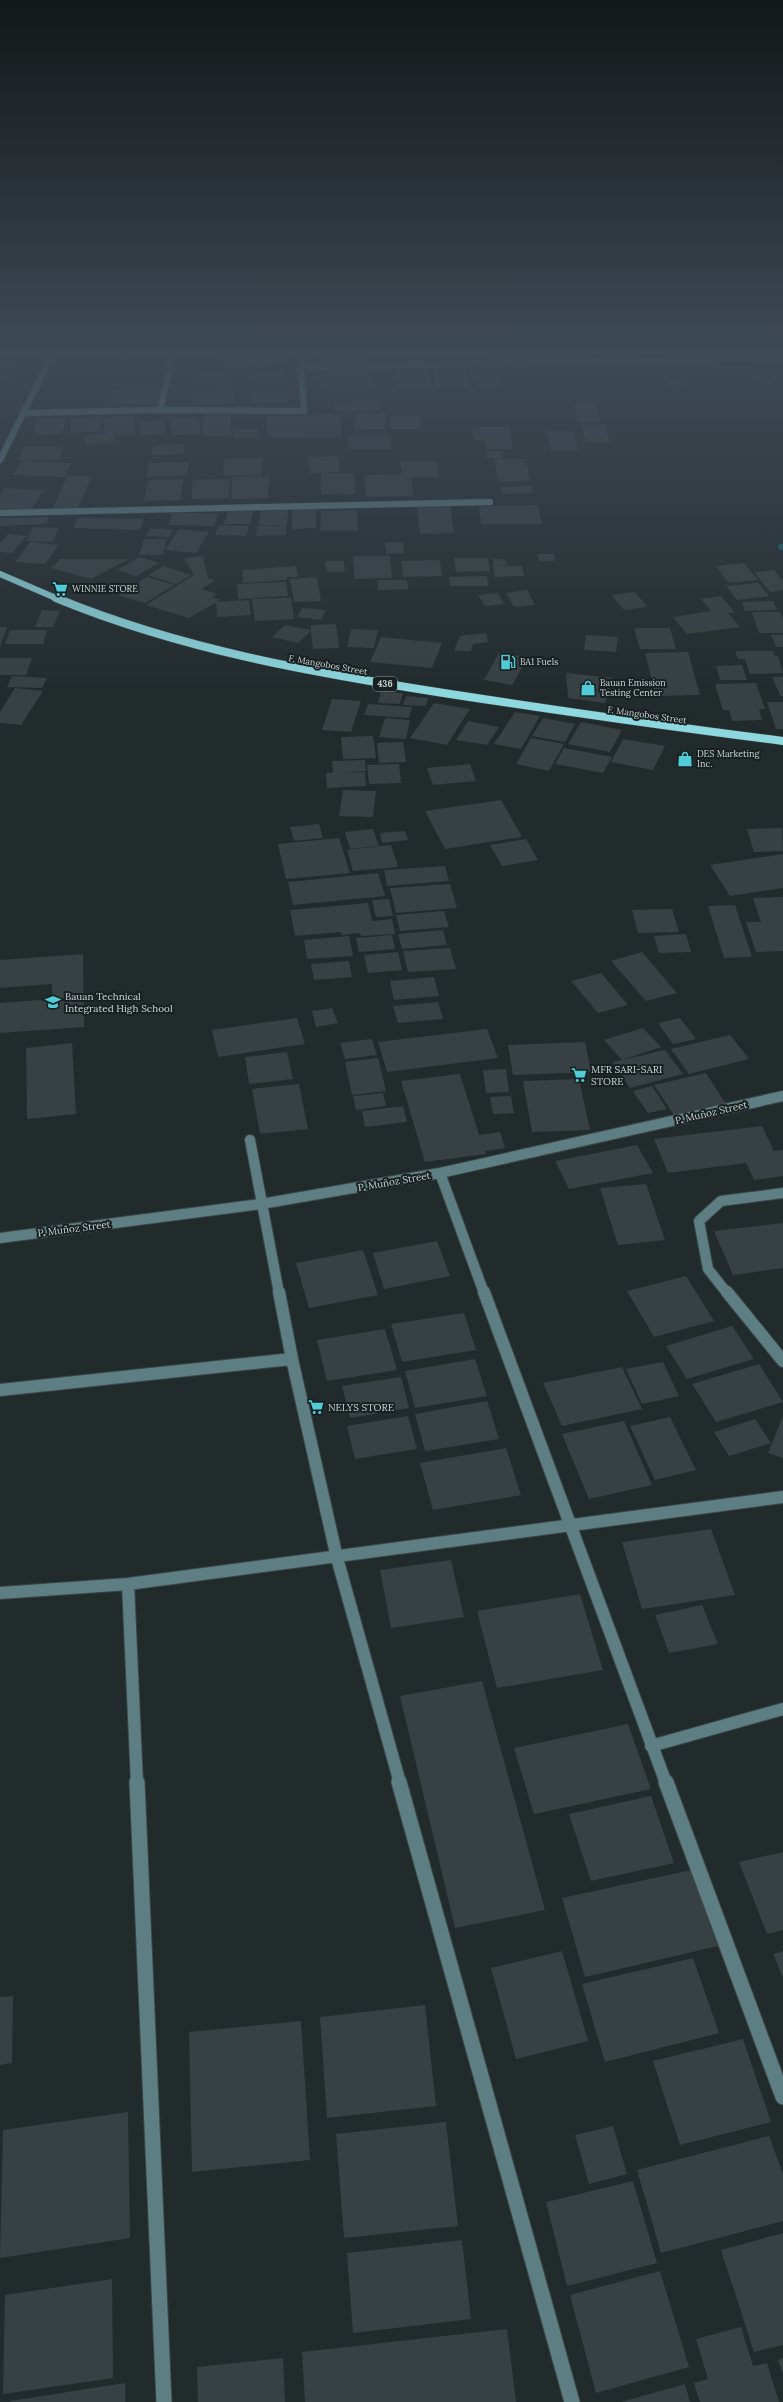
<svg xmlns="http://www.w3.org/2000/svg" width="783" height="2402" viewBox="0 0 783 2402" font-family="Lora,serif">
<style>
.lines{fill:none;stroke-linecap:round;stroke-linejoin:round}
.stream{stroke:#19636a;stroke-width:6}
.building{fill:#374042}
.minor-far3-casing{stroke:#3d4647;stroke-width:7}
.minor-far2-casing{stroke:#3d4647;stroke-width:12}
.minor-far1-casing{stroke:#3d4647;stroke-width:14}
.minor-casing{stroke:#3d4647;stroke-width:17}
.major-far1-casing{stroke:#3d4647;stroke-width:7}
.major-casing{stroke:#3d4647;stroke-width:9}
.minor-far3{stroke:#5d7f83;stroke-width:6}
.minor-far2{stroke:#5d7f83;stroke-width:10}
.minor-far1{stroke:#5d7f83;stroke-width:12}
.minor{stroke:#5d7f83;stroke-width:15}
.major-far1{stroke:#8dd7df;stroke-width:6}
.major{stroke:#8dd7df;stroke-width:8}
.labels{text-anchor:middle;stroke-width:4;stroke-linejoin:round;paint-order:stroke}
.far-poi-label{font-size:9px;fill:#cdd3d4;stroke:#182122;text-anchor:start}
.far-street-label{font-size:9px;fill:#cdd3d4;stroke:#182122}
.shield{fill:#182122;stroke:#979e9f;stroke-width:1}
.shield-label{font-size:9px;font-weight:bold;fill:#cdd3d4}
.poi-label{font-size:10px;fill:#cdd3d4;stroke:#182122;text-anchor:start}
.street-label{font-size:10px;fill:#cdd3d4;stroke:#182122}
</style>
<rect width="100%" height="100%" fill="#222b2c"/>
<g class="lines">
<!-- stream -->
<path class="stream" d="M781 547H783"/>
</g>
<!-- building -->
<path class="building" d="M121 355H162L121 357Z
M322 355H363L365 363 323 365Z
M564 355H589V359H565Z
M600 355H637V359H600Z
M288 356V366L218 367 219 359Z
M0 363H20L16 379 0 380Z
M465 366 468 386 436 387 433 367Z
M750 369H765L772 384H757Z
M249 370H285V382H249Z
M368 370 374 390 322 392 317 373Z
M396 370H429L432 390H398Z
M200 371H226L225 379H199Z
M496 374 499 386H478L476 375Z
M669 380H680L683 385 671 386Z
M163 390 161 404 110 405 113 391Z
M234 391V404L193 406V392Z
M288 392V402L251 403V393Z
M379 401 380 410 335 411 334 402Z
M574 403H595L600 422H578Z
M355 413H385V429L355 430Z
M231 414V436H203V415Z
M339 414 342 437 268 438 267 416Z
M134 416 135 435 118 436V433H114V443L86 445V435L105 434 104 418Z
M390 416H420L421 429H390Z
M100 417 101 431 70 433 71 418Z
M198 417 201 434 172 435 170 418Z
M38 418H66L62 434 33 435Z
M164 420 165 434 140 435 139 422Z
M581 425H605L610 443H586Z
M472 427H510L512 449H486L485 440H474Z
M234 429H258V437L234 438Z
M547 431H574L578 450H551Z
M348 435H390L391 449H348Z
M184 444V454L152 455 153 445Z
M24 447H63L59 460H18Z
M486 451H502L503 458H487Z
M338 456 340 472 310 473 308 457Z
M262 458V475L223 476 224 459Z
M494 459H526L530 481 498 482Z
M22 461 72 463 64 477 13 475Z
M400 461H437L439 477H411L413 496 366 497 365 475 402 474Z
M189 462 187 476 147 477 149 463Z
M321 473H354L355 494 321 495Z
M67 476H92L78 508H53Z
M269 476 268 498 231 499 232 477Z
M183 479 181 500 144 501 148 480Z
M230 479 229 498 191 499 193 480Z
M531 486 532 493 502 494 500 487Z
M4 488 44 490 30 511 0 509V494Z
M450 505 454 533 420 534 417 506Z
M538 505 542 524H481L479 506Z
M229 508 254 509 250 524H224Z
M260 508H288L287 525H259Z
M292 509H316V528L292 529Z
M357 510 358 531H320L321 511Z
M172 512 218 514 214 526 168 525Z
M48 517 47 524 0 526V518Z
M78 518 144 519 140 530 73 528Z
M219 525 249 526 246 536 215 535Z
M286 525V535L256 536 257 526Z
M33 527 59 528 53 542 26 541Z
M151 528 173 530 169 537 146 536Z
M179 529 209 532 196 553 165 550Z
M8 534 27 536 12 553 0 552V543Z
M144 539H167L163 555H139Z
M30 542 59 545 45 564 15 562Z
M385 542H403L404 553 386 554Z
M537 554H554L555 561H539Z
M203 556 208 578 215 580 202 589 217 594 212 597 220 600 189 618 146 605 194 575 184 558Z
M353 556H390L392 578 354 579Z
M140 557 159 563 136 576 117 570Z
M454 558H488L490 571 456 572Z
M61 559H129L91 579 51 568Z
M493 559H505L507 565 494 566Z
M440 560 442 576 403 577 401 561Z
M325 561H344L345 572H327Z
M744 563 758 580 729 583 716 566Z
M163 566 191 575 176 584 148 575Z
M296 566 298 577H287V580L243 583 242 570Z
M493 566H522L524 576 495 577Z
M774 570 783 581V590L770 592 754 572Z
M487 576 488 586H450L449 577Z
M147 577 174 585 145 603 118 595Z
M317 577 321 601 294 602 290 579Z
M378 580H407L408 589 378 590Z
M286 582 288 596 238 599 237 584Z
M758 583 769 596 737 600 726 586Z
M527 590 535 605 514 607 506 593Z
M635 592 647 607 624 610 612 595Z
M498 593 504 604 485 606 478 595Z
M721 596 735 613H728L740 627 687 634 673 617 711 611 701 599Z
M278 598H291L294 619 255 621 252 599Z
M249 600 251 615 217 617 216 602Z
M773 601 777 610 745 611 742 602Z
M302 608 326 610 321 620 297 617Z
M42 610 60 611 53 627H35Z
M752 612H780L783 619V633H759Z
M336 624 339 648 313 649 311 631 298 643 272 637 285 625 311 630V625Z
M0 627H7L0 647Z
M634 628H670L676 649H640Z
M351 629 378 630 374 648 347 647Z
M10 630H47L43 644H5Z
M486 633 488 642 473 644 471 651H454L460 636Z
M586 635 618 637 616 652 584 650Z
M771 635H783V647H776Z
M381 637 442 643 432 668 370 662Z
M735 651H773L775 656H778L783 673 750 674 745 659H738Z
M688 652 700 695 656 696 645 653Z
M499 653 528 657 512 685 484 680Z
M0 658H32L26 675H0Z
M742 665 747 680H720L716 666Z
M566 673 613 678 605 703 568 698Z
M12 676 47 678 42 688 7 687Z
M772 677H783V696H780Z
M756 683 765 709H759L762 720 732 721 729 710H723L715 684Z
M15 688 43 691 21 725 0 723V712Z
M381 692 403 693 400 704 378 703Z
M406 696 428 698 426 706 403 705Z
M332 699 361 701 351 732 322 730Z
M767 702H783V729H776Z
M434 703 470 709 447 745 410 738Z
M368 704 412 707 409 718 364 715Z
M515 712 540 716 521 749 494 744Z
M385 718 410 720 406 739 379 737Z
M543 718 575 724 565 742 532 736Z
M468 721 499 727 487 745 456 740Z
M581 722 622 730 610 752 568 744Z
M373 736 376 758 343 759 341 737Z
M531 738 564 744 549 771 516 764Z
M623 739 665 746 653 770 611 762Z
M403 742 406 762 379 763 377 743Z
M564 748 612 757 603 773 555 764Z
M365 760 366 771 333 773 332 761Z
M399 764 401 783 369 784 367 765Z
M470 764 476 781 433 785 427 768Z
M365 772 366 786 327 788 326 773Z
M343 790 376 791 373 817 339 816Z
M501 800 522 837 445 849 425 811Z
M319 824 323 838 294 841 290 827Z
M782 828 783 851 754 852 747 829Z
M373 829 379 846 350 849 345 832Z
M405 831 408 840 382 843 380 833Z
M339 838 350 873 286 879 278 844Z
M526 839 538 860 502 866 490 845Z
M391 845 398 867 353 871 347 850Z
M783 854V888L730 896 710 865Z
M445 866 449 881 387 886 384 870Z
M378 873 385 896 293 905 288 882Z
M450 884 457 908 396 913 390 888Z
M783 897V951L756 952 746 922H761L753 898Z
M389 899 393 916 376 917 372 900Z
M368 903 372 921 392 919 395 934 361 936 360 933 341 935V932L295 936 290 910Z
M735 905 752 957 724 958 708 906Z
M672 909 679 932 638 933 632 910Z
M444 911 449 927 400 931 396 915Z
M443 930 447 945 402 949 398 934Z
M686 934 691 952 659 953 654 936Z
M392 935 395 949 359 952 356 938Z
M349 936 353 956 307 959 304 940Z
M450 948 456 969 408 972 403 951Z
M398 952 402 970 368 973 364 955Z
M642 952 677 993 646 1001 611 961Z
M83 954 84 1027 0 1033V1003L52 999V984L0 988V960Z
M349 961 352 977 314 980 311 964Z
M601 973 628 1005 598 1013 571 981Z
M434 977 439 996 394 1000 390 981Z
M438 1002 443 1019 398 1023 393 1006Z
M332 1008 338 1023 316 1027 312 1011Z
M297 1018 305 1044 218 1057 212 1030Z
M680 1018 696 1039 673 1044 658 1023Z
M643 1028 661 1047 622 1060 604 1040Z
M487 1029 498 1058 387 1072 378 1042Z
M730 1035 749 1059 689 1074 671 1049Z
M372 1039 377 1055 345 1059 340 1043Z
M585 1042 591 1072 513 1075 508 1045Z
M72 1043 76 1114 27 1119 26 1048Z
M665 1050 683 1074 630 1088 613 1062Z
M287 1052 293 1079 249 1084 245 1057Z
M378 1058 386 1091 352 1095 345 1062Z
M506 1069 509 1092 486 1093 483 1070Z
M706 1073 726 1104 674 1115 654 1085Z
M460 1074 479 1135 500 1132 505 1148 485 1151 486 1154 425 1162 401 1081Z
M579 1079 590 1130 532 1132 523 1081Z
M299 1084 308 1129 260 1134 252 1089Z
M652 1086 667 1109 648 1113 633 1091Z
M383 1093 386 1106 356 1110 353 1096Z
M511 1096 514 1113 493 1114 490 1097Z
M403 1106 407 1122 365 1127 362 1111Z
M762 1126 774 1151 783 1150V1176L754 1180 746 1163 668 1173 654 1139Z
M637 1145 653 1173 569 1189 555 1161Z
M646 1184 665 1240 618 1245 600 1188Z
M783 1223V1268L733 1275 714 1231Z
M437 1241 450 1276 384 1289 373 1253Z
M363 1250 378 1295 309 1308 296 1263Z
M686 1276 714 1321 654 1337 627 1291Z
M464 1313 476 1350 402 1362 391 1324Z
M732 1326 754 1359 687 1379 666 1346Z
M385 1329 397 1370 327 1381 317 1340Z
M475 1359 487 1396 415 1408 405 1371Z
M663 1362 679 1396 642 1404 626 1369Z
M759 1364 783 1402 716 1422 692 1384Z
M622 1367 642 1409 562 1426 543 1383Z
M401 1377 409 1408 350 1418 342 1386Z
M487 1401 499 1439 425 1451 415 1414Z
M408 1416 417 1449 355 1459 347 1426Z
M783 1416V1458L768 1453Z
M670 1417 696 1470 655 1480 630 1426Z
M755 1419 771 1443 729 1456 714 1432Z
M624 1421 652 1485 589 1499 562 1434Z
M506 1448 521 1495 433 1510 420 1463Z
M711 1529 735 1595 642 1609 622 1542Z
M451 1560 464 1617 391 1628 380 1570Z
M580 1594 603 1670 497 1688 477 1611Z
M702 1605 718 1644 669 1653 655 1615Z
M482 1681 545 1910 455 1928 400 1696Z
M628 1724 651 1789 534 1814 514 1748Z
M651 1796 674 1863 591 1881 569 1814Z
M783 1852V1930L767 1934 739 1862Z
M691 1870 718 1946 585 1977 562 1898Z
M562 1951 588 2041 516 2059 491 1968Z
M783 1951V1978L773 1954Z
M693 1958 719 2033 605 2062 582 1984Z
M13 1996 12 2063 0 2065V1997Z
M425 2005 436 2106 327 2118 320 2017Z
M301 2021 310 2160 192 2172 189 2032Z
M743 2039 771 2122 680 2145 653 2061Z
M128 2112 130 2238 0 2258 3 2130Z
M446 2122 458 2226 344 2238 336 2134Z
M613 2126 627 2174 589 2184 575 2135Z
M769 2136 783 2174V2221L661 2253 637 2170Z
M633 2181 657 2263 567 2286 546 2202Z
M783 2233V2345L754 2352 721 2250Z
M462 2240 471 2319 353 2333 347 2253Z
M660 2271 689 2367 596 2393 570 2295Z
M112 2279 113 2378 3 2394 5 2295Z
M741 2327 753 2366 767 2363 779 2402H700L694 2383 708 2379 696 2339Z
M507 2329 516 2402H305L302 2352Z
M283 2358 285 2402H198L197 2367Z
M783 2358V2374L778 2360Z
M125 2383V2402H10V2401Z
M685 2384 690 2402H621Z"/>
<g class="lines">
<defs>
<path id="minor-far3" d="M301 367 783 358
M160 410 173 355
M25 413 160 410 304 411 301 355
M0 460 52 355
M0 513 490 502"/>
<path id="minor-far2" d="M250 1140 279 1293
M440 1173 484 1293
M0 1238 261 1204 440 1173 783 1096
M727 1293 708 1269 699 1221 721 1201 783 1193"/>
<path id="minor-far1" d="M279 1292 292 1359 337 1558 400 1783
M484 1292 666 1783
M727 1292 783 1361
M0 1390 292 1359
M128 1584 137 1783
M0 1593 128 1584 783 1497
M651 1746 783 1709"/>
<path id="minor" d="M137 1782 164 2402
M399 1782 572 2402
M666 1782 783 2097"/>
<path id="major-far1" d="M0 574 58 599"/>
<path id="major" d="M56 598C182 650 315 673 450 694 561 711 672 727 783 741"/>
</defs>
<!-- minor-far3 casing -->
<use href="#minor-far3" class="minor-far3-casing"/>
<!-- minor-far2 casing -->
<use href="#minor-far2" class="minor-far2-casing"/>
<!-- minor-far1 casing -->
<use href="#minor-far1" class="minor-far1-casing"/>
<!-- minor casing -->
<use href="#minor" class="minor-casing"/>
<!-- major-far1 casing -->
<use href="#major-far1" class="major-far1-casing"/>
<!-- major casing -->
<use href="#major" class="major-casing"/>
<!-- minor-far3 -->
<use href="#minor-far3" class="minor-far3"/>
<!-- minor-far2 -->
<use href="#minor-far2" class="minor-far2"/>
<!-- minor-far1 -->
<use href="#minor-far1" class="minor-far1"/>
<!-- minor -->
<use href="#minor" class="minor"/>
<!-- major-far1 -->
<use href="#major-far1" class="major-far1"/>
<!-- major -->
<use href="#major" class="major"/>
</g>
<!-- sky -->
<linearGradient id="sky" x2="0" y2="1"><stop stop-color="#131818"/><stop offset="0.51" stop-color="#3e4a56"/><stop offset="1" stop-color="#3e4a56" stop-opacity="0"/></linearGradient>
<rect width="783" height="692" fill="url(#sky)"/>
<!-- icons -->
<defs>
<symbol id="supermarket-bare" viewBox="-9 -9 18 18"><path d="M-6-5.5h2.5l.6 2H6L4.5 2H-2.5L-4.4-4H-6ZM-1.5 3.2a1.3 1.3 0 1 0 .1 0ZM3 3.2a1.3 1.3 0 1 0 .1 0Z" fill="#52cbd8" stroke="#182122" stroke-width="2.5" paint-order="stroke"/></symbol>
<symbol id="fuel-bare" viewBox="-9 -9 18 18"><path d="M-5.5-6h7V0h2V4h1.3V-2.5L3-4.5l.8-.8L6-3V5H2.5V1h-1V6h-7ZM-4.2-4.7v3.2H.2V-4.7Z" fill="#52cbd8" stroke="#182122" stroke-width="2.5" paint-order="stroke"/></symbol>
<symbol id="shop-bare" viewBox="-9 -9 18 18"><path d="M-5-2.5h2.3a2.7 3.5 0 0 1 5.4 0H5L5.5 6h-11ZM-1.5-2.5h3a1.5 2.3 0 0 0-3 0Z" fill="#52cbd8" stroke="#182122" stroke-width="2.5" paint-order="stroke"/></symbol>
<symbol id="school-bare" viewBox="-9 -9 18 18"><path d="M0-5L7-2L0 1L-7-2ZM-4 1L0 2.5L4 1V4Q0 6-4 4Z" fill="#52cbd8" stroke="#182122" stroke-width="2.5" paint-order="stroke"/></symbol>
</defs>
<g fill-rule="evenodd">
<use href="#supermarket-bare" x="49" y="578" width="22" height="22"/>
<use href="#fuel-bare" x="497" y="651" width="22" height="22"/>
<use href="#shop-bare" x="577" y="677" width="22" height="22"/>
<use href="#shop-bare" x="674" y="748" width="22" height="22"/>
<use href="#school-bare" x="42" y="991" width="22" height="22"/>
<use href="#supermarket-bare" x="568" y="1064" width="22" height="22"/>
<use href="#supermarket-bare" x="305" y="1396" width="22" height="22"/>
</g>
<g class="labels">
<!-- far-poi labels -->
<g class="far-poi-label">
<text x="72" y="592">WINNIE STORE</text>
<text x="520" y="665">BA1 Fuels</text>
<text x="600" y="686">Bauan Emission<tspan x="600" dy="10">Testing Center</tspan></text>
<text x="697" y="757">DES Marketing<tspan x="697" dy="10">Inc.</tspan></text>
</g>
<!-- far-street labels -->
<g class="far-street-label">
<text transform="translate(328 665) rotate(10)" y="3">F. Mangobos Street</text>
<text transform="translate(647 715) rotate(8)" y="3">F. Mangobos Street</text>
</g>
<!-- shield labels -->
<rect class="shield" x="373" y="677" width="24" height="14" rx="3"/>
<g class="shield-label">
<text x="385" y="687">436</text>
</g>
<!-- poi labels -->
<g class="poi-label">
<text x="65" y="1000">Bauan Technical<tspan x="65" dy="12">Integrated High School</tspan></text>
<text x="591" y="1073">MFR SARI-SARI<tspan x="591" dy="12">STORE</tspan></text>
<text x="328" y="1411">NELYS STORE</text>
</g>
<!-- street labels -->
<g class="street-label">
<text transform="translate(711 1112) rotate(-13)" y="4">P. Muñoz Street</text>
<text transform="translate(394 1181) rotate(-10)" y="4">P. Muñoz Street</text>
<text transform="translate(74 1228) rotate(-7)" y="4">P. Muñoz Street</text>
</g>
</g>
</svg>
